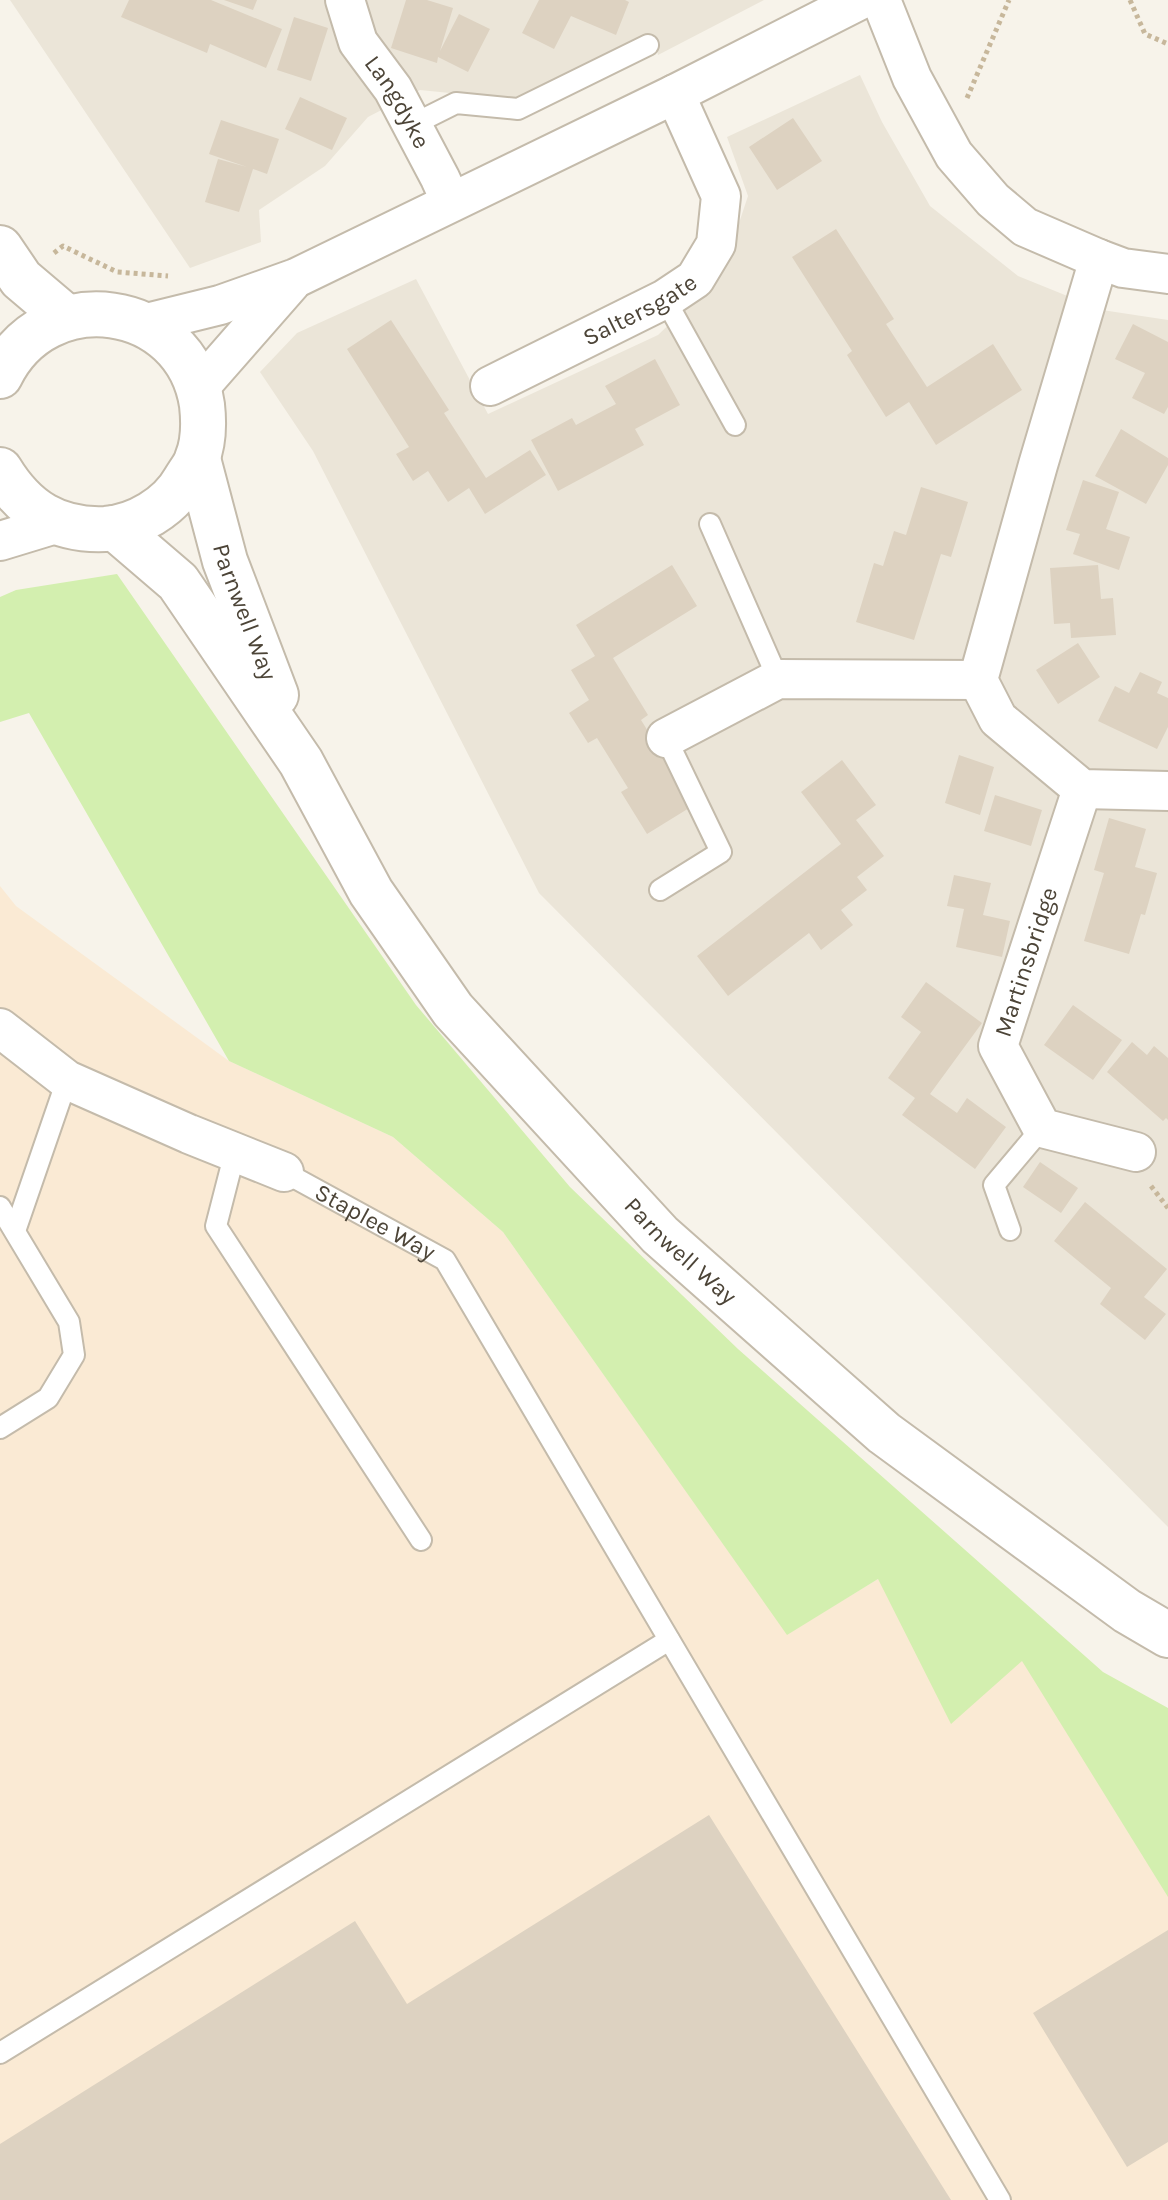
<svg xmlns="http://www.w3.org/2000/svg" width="1168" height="2200" viewBox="0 0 1168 2200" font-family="Karla,sans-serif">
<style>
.residential{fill:#ebe5d8}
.commercial{fill:#faead4}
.green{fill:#d3efaf}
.building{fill:#ddd2c1}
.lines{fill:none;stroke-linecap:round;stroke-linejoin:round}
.service-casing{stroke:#c4bbab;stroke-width:24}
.minor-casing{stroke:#c4bbab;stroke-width:42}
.tertiary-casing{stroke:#c4bbab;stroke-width:48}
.path{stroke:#c7b79b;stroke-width:5;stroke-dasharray:4 4;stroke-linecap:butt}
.service{stroke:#fff;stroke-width:20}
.minor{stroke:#fff;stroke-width:38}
.tertiary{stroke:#fff;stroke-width:44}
.labels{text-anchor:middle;stroke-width:8;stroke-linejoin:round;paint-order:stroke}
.street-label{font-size:24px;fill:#4c4437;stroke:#fff}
</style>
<rect width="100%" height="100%" fill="#f7f3ea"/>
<!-- residential -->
<path class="residential" d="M10 0H764L658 55 654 37 519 100 420 90 368 117 325 166 259 210 261 242 190 268Z
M860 75 882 122 930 206 1018 276 1102 310 1168 320V1527L539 893 313 451 260 372 297 333 416 279 488 414 658 335 722 274 748 196 727 137Z"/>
<!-- commercial -->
<path class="commercial" d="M0 886 16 906 229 1061 393 1137 503 1232 787 1634 878 1579 1022 1660 1168 1896V2200H0Z"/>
<!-- green -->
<path class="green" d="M117 574 416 1005 570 1187 738 1349 1103 1672 1168 1708V1897L1022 1661 951 1724 878 1579 787 1635 503 1232 393 1137 229 1061 29 713 0 722V597L16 590Z"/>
<!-- building -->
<path class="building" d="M129 0H211L282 29 266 68 210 44 207 53 121 17Z
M224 0H257L253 10Z
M406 0H427L453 8 440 51 459 14 490 29 468 72 438 57 437 63 391 48Z
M539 0H625L629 2 616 35 571 16 554 49 522 33Z
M294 17 328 28 311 81 277 70Z
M300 97 347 118 332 150 285 129Z
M793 118 822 161 777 190 749 147Z
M221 120 279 139 267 174 253 169 239 212 205 202 218 159 247 167 209 154Z
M836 229 894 319 886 324 927 387 993 344 1022 390 936 445 909 402 886 417 847 355 852 351 792 257Z
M391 320 449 410 444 413 486 478 530 450 546 475 485 514 469 488 448 502 428 471 413 481 396 454 409 447 347 349Z
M1133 324 1168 342V407L1164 414 1132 398 1145 373 1115 359Z
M655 359 680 405 635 429 644 445 558 491 531 440 572 418 576 425 616 404 605 386Z
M1121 429 1168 458V465L1146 504 1095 476Z
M1083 480 1119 492 1106 529 1130 537 1119 570 1073 554 1080 534 1066 530Z
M921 487 968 502 951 557 941 554 914 640 856 622 874 563 883 566 894 531 906 535Z
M672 565 697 606 613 658 648 715 641 720 694 805 647 834 621 792 628 788 597 738 588 743 569 713 589 700 571 670 595 656 576 625Z
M1098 565 1101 599 1113 598 1116 635 1071 638 1070 623 1054 624 1050 568Z
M1078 643 1100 677 1058 704 1036 670Z
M1140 672 1162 682 1157 693 1168 698V727L1157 749 1098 721 1115 686 1129 693Z
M959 755 994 767 980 815 945 803Z
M842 760 876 805 856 820 884 856 857 877 867 890 841 910 853 925 821 950 809 933 728 996 697 956 841 844 801 792Z
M995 795 1042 810 1031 846 984 831Z
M1109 818 1146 829 1135 867 1157 873 1145 915 1141 914 1129 954 1084 941 1104 873 1094 870Z
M954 875 991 883 983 915 1010 921 1002 957 956 947 964 909 947 906Z
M926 982 982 1023 930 1094 957 1113 967 1098 1006 1127 975 1169 902 1115 915 1098 888 1078 921 1032 901 1017Z
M1073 1005 1122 1040 1093 1080 1044 1045Z
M1132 1042 1147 1055 1154 1046 1168 1058V1120L1166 1118 1163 1121 1107 1072Z
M1040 1162 1078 1188 1061 1213 1023 1187Z
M1085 1202 1167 1269 1144 1297 1166 1314 1145 1340 1100 1304 1111 1288 1054 1241Z
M709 1815 951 2200H0V2144L355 1921 407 2004Z
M1168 1930V2142L1127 2167 1033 2013Z"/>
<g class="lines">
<defs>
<g id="service">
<path d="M412 125 456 103 518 109 648 45"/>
<path d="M665 299 735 425"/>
<path d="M710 524 778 679"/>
<path d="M660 890 721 852 666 738"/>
<path d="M235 1152 216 1226 421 1540"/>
<path id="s1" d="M284 1172 445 1260 1000 2200"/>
<path d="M0 1207 69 1322 74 1355 48 1398 0 1428"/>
<path d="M1010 1230 994 1185 1042 1128"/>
<path d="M15 1231 67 1080"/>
<path d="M0 2053 669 1640"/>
</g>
<g id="minor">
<path id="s2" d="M345 0 358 42 393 89 440 178 451 202"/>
<path d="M881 0 912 78 954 155 993 200 1025 227 1099 259 1123 268 1168 274"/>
<path d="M1099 259 1038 465 978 680 998 719 1082 789 1168 791"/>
<path d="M143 324 220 305 296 278 675 94 860 0"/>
<path id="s3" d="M490 386 665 299 695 279 716 244 721 196 675 94"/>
<path d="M199 388 291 283"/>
<path d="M0 541 59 523"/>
<path d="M666 738 778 679 978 680"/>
<path d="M1082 789 998 1046 1042 1128 1136 1152"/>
<path d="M0 1028 67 1080 189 1134 284 1172"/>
</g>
<g id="tertiary">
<path d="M0 248 21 279 67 318"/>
<path d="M0 376C46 281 186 300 202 405 204 423 204 442 197 459 195 466 189 473 185 480 170 507 136 527 105 529 57 531 25 511 0 470"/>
<path id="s4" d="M198 459 225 561 276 695"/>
<path id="s5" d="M115 528 178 582 301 762 371 892 453 1010 660 1235 884 1433 1127 1611 1168 1635"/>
</g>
</defs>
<!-- service casing -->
<use href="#service" class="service-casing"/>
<!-- minor casing -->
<use href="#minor" class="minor-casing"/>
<!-- tertiary casing -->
<use href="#tertiary" class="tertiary-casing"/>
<!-- path -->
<path class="path" d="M1130 0 1145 34 1168 44
M967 98 1009 0
M54 253 63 246 117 272 168 276
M1151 1186 1168 1208"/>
<!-- service -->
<use href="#service" class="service"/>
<!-- minor -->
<use href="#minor" class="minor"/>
<!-- tertiary -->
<use href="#tertiary" class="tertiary"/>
</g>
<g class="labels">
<!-- street labels -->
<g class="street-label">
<text dy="8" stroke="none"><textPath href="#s2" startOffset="116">Langdyke</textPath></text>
<text dy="8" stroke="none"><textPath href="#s3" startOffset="168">Saltersgate</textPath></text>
<text dy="8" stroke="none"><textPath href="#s4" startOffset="160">Parnwell Way</textPath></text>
<text transform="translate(1026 962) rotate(-72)" y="8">Martinsbridge</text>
<text dy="8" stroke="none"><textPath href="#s1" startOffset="104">Staplee Way</textPath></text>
<text dy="8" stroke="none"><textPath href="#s5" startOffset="924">Parnwell Way</textPath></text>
</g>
</g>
</svg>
